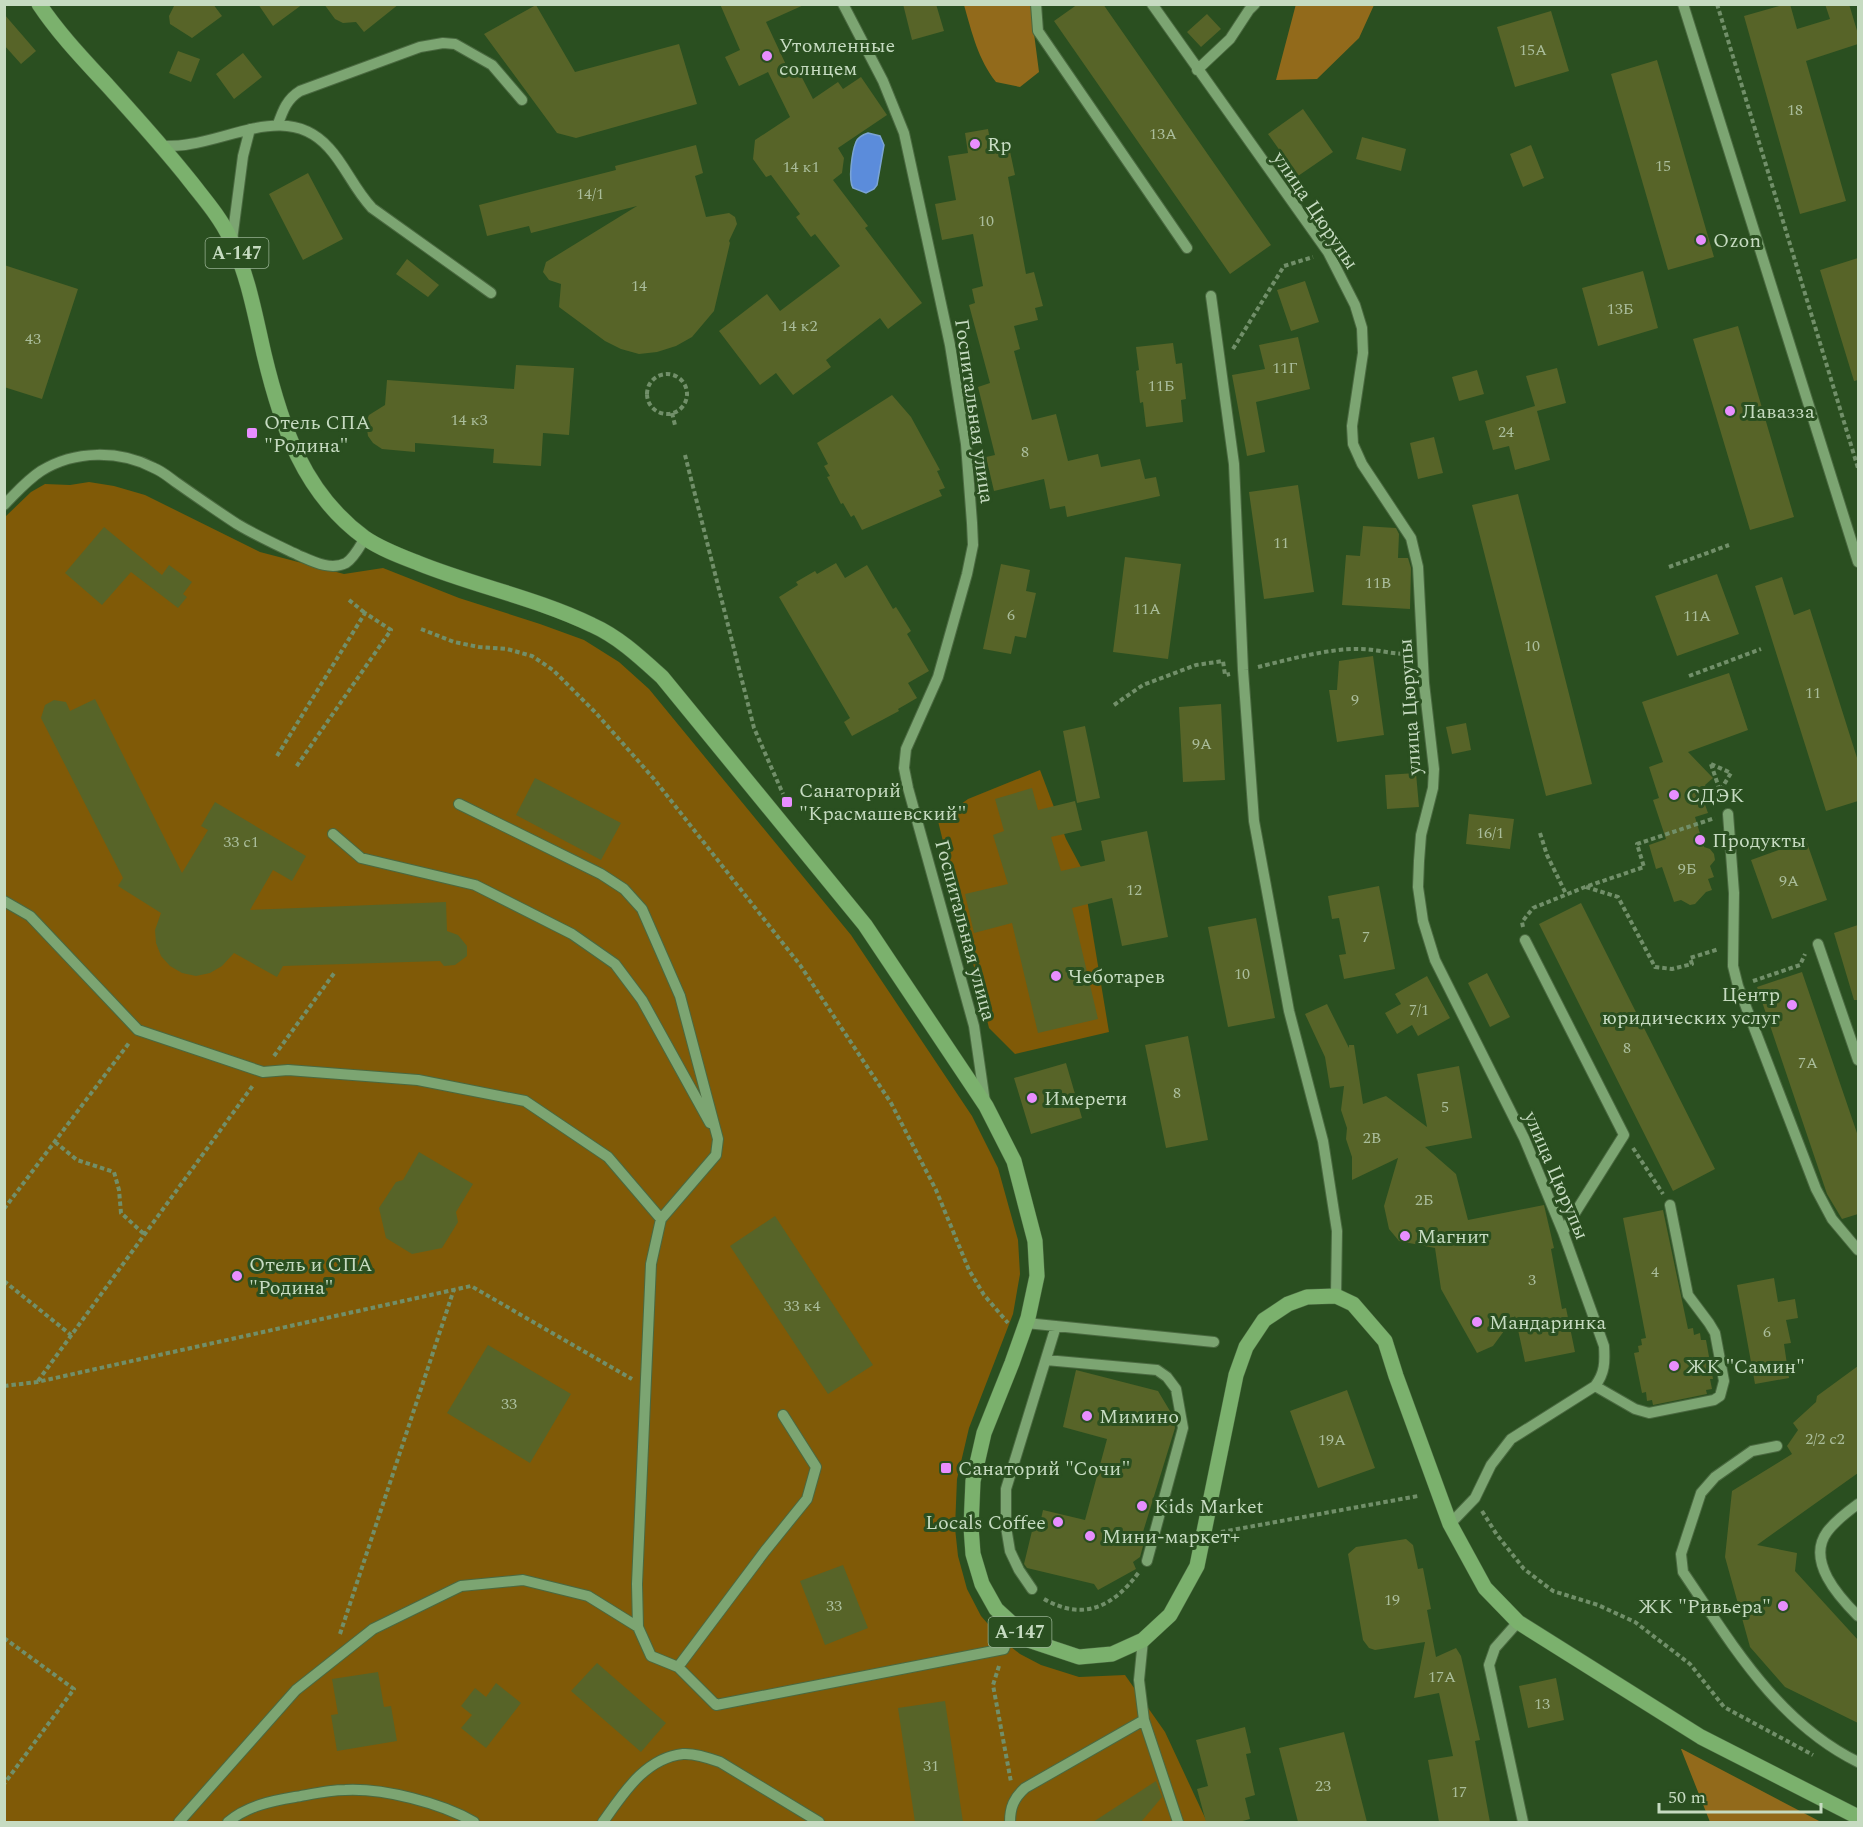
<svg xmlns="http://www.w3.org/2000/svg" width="1863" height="1827" viewBox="0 0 1863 1827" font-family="Spectral,serif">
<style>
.green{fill:#805a07}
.forest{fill:#926a1b}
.water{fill:#5b8cdb;stroke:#7ba4d3;stroke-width:1.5}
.building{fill:#576428}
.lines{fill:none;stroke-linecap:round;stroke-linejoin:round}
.minor-casing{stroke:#4a6940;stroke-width:12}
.major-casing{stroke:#4a6940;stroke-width:16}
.path{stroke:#718f69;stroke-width:4;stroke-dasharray:4.5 3;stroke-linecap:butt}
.minor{stroke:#7ca572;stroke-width:10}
.major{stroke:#7bb16d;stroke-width:15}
.poi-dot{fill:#e88eff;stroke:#2a4f20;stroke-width:2}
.labels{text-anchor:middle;stroke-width:6;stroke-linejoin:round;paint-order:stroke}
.number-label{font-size:16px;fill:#aabd9b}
.shield{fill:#2a4f20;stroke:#97b191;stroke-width:1.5}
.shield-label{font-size:18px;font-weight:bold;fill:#c6dbc1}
.poi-label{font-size:20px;fill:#c6dbc1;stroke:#2a4f20;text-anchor:start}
.street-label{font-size:20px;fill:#c6dbc1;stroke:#2a4f20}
</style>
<rect width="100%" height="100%" fill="#2a4f20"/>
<!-- green -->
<path class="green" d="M89 482 114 486 145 495 260 552 344 574 383 568 459 598 540 624 584 640 619 662 649 689 851 935 972 1116 998 1168 1018 1240 1020 1274 1013 1314 969 1428 957 1479 955 1528 958 1556 967 1589 981 1616 1001 1639 1020 1654 1041 1665 1079 1677 1125 1675 1165 1732 1207 1822H5V517L31 492 45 484 70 485Z
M1040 770 1066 839 1082 869 1109 1032 1015 1054 989 1028 938 821 968 799Z"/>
<!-- forest -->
<path class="forest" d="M1296 4H1374V5L1359 38 1317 79 1276 80Z
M964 5H1041L1032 18 1039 72 1020 87 996 82C978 59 972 33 964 5Z
M1681 1749H1682L1821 1822H1710Z"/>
<!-- water -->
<path class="water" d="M868 133 880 136 884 145 877 185 874 189 866 193 853 188C848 180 852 152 856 142 858 137 862 135 868 133Z"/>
<!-- building -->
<path class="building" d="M175 4H213L222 16 192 38 170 24 169 16Z
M258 4H303L273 26Z
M324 4H399L364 32 356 22 343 23 335 19Z
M720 4H806L766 22 787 67 795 64 813 99 838 82 843 89 861 77 887 115 838 148 844 158 842 173 833 180 868 226 865 228 922 303 888 329 880 318 826 360 831 367 793 395 776 373 760 385 719 331 767 294 780 311 840 266 815 234 811 237 796 217 800 214 771 175 766 177 753 159 755 140 790 117 768 72 739 86 725 57 740 50Z
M903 4H936L944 31 912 40Z
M1078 4H1103L1271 245 1230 274 1054 21Z
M1786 4H1790L1797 29 1830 19 1825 4H1849L1858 34V44L1806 61 1846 201 1800 214 1744 16Z
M536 5 575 72 679 44 697 104 576 138 557 133 484 34Z
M1551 11 1569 71 1515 87 1497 27Z
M4 14 36 51 21 64 4 45Z
M1207 14 1221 29 1201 47 1187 32Z
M178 51 200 59 191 82 169 73Z
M243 53 262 77 234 99 216 74Z
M1657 60 1714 257 1668 270 1611 74Z
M1303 109 1333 152 1298 176 1268 134Z
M988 129 991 146 1008 142 1015 175 1008 177 1026 274 1034 272 1043 306 1035 308 1038 320 1014 326 1020 349 1014 351 1032 420 1056 414 1068 461 1098 454 1101 467 1140 459 1145 479 1156 477 1160 496 1067 517 1065 506 1050 509 1044 479 994 491 986 457 995 455 978 387 990 383 969 305 975 303 972 289 983 286 973 234 942 240 935 204 956 200 948 156 968 153 965 133Z
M1362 137 1406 149 1401 171 1356 159Z
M696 145 703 173 695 176 706 217 729 213 735 217 737 224 729 241 730 243 714 311 692 337 676 346 657 352 639 354 621 349 605 341 559 307 561 284 549 280 543 272 546 262 637 206 531 233 529 226 487 236 479 205 616 170 615 166Z
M1531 145 1544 178 1523 187 1510 154Z
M308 173 343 239 303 260 269 194Z
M1858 258V380L1854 381 1820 270Z
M407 259 439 285 428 297 396 274Z
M4 265 78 289 42 399 4 387Z
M1643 271 1658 328 1598 346 1582 288Z
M1305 281 1319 322 1291 331 1277 290Z
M1738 326 1794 517 1750 530 1693 339Z
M1298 337 1310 389 1256 402 1265 452 1247 456 1232 375 1265 369 1259 345Z
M1173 343 1176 364 1182 363 1186 399 1181 400 1183 422 1146 427 1143 402 1140 403 1136 371 1139 370 1136 347Z
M516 365 574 368 569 435 543 433 541 466 493 463 494 449 415 443V452L382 449 373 443 368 436 366 422 369 415 385 405 387 380 514 389Z
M1557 368 1566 403 1537 411 1550 460 1515 470 1509 446 1493 450 1485 421 1535 406 1526 376Z
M1477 370 1484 394 1459 401 1452 377Z
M892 395 911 417 940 470 937 471 945 488 939 490 942 496 862 530 854 515 851 517 843 503 841 504 827 477 830 476 824 466 828 464 817 443Z
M1434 437 1443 473 1418 479 1410 443Z
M1298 485 1314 592 1264 599 1249 492Z
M1518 494 1592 784 1546 796 1472 505Z
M1363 526 1396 528 1399 534 1398 558H1408L1411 568 1410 609 1342 605 1346 555 1360 556Z
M104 527 162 575 169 565 192 582 183 594 187 597 178 608 131 572 102 605 65 573Z
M1125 557 1181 564 1168 659 1113 652Z
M836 563 845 578 867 565 893 609 896 607 911 631 907 634 929 671 908 683 917 698 898 709 899 711 852 736 844 722 850 718 779 597 798 585 796 582 815 571 817 574Z
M1001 564 1030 570 1026 591 1036 593 1026 638 1015 636 1011 654 983 649Z
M1717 574 1739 634 1677 656 1655 596Z
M1782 577 1794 615 1810 609 1858 761V801L1826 811 1755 586Z
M1373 656 1384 735 1337 742 1329 690H1337L1339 661Z
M1729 673 1748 730 1688 752 1713 778 1705 785 1709 797 1703 799 1708 813 1695 817 1704 847 1710 849 1714 854 1715 860 1710 866 1714 877 1708 879 1712 890 1706 892 1695 904 1690 905 1681 900 1674 902 1662 867 1656 869 1649 845 1666 839 1653 800 1659 798 1649 767 1663 762 1642 702Z
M95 699 182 873 208 830 201 826 215 802 306 856 292 881 273 870 250 910 446 902 447 931 458 935 467 946V956L455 965 444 966 440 961 283 966 277 977 234 953 222 966 210 973 196 976 182 973 170 966 161 956 156 943 155 930 161 913 118 886 123 878 41 718 45 705 54 700 66 702 70 711Z
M1221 704 1225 780 1183 782 1179 707Z
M1466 723 1471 750 1452 754 1446 727Z
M1085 726 1100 798 1077 803 1063 731Z
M1416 773 1419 807 1387 809 1385 775Z
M535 778 621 823 601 860 516 815Z
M1032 788 1038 810 1075 801 1082 830 1051 837 1061 871 1105 861 1101 841 1147 831 1168 937 1122 946 1112 898 1072 908 1098 1019 1038 1033 1012 923 974 933 965 894 1008 884 993 835 1004 831 995 799Z
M1469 814 1514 819 1510 849 1466 844Z
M1806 840 1827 900 1772 919 1751 860Z
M1379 886 1395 969 1344 979 1339 955 1346 954 1339 918 1332 919 1328 896Z
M1581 903 1715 1169 1673 1191 1539 924Z
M1256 918 1275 1018 1228 1027 1208 927Z
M1858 925V1000H1854L1834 933Z
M1802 972 1858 1136V1214L1842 1219 1827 1194 1757 987Z
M1487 973 1510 1017 1490 1027 1468 983Z
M1427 976 1450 1018 1418 1036 1412 1025 1397 1034 1385 1013 1401 1004 1395 994Z
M1327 1004 1349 1048V1045H1354L1363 1104 1386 1096 1427 1127 1417 1074 1459 1066 1472 1138 1425 1147 1456 1174 1468 1220 1544 1205 1554 1248 1551 1249 1562 1309 1566 1308 1575 1352 1525 1362 1515 1316 1493 1346 1477 1353 1441 1289 1435 1248 1399 1241 1389 1229 1384 1206 1398 1158 1352 1180V1157L1346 1139 1347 1128 1341 1110 1344 1086 1330 1088 1325 1057 1305 1014Z
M1188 1036 1208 1140 1166 1148 1145 1045Z
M1066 1063 1082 1118 1031 1134 1014 1078Z
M419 1152 473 1184 456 1212 458 1222 442 1248 412 1254 386 1238 379 1208 396 1182 403 1180Z
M1663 1210 1688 1329 1693 1328 1694 1335 1700 1333 1701 1340H1706L1713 1379H1710L1712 1389 1706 1390 1707 1394 1653 1405 1652 1400 1647 1401 1646 1392 1642 1393 1634 1353 1639 1352 1638 1346 1642 1345 1641 1339 1646 1338 1623 1218Z
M775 1216 873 1365 828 1394 730 1246Z
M1774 1278 1778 1302 1795 1299 1798 1318 1786 1320 1791 1343 1784 1344 1789 1378 1755 1384 1737 1285Z
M488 1345 571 1394 530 1463 447 1413Z
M1858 1366V1473L1757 1545 1797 1553 1795 1571 1858 1640V1723L1785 1687 1750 1647 1725 1557 1732 1491 1792 1454 1787 1446 1798 1430 1793 1423 1816 1402 1817 1396Z
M1076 1370 1158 1391 1173 1416 1175 1428 1139 1545 1143 1546 1140 1557 1133 1562 1136 1569 1098 1590 1094 1584 1027 1568 1024 1564 1032 1531 1039 1528 1043 1510 1085 1520 1100 1465 1107 1439 1063 1427Z
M1347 1390 1375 1468 1318 1488 1290 1411Z
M1406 1539 1413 1545 1418 1569 1423 1568 1431 1609 1427 1610 1436 1657 1456 1648 1461 1656 1480 1740 1475 1741 1490 1822H1439L1428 1760 1453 1756 1439 1693 1414 1698 1425 1642 1375 1650 1369 1648 1363 1640 1348 1554 1356 1547Z
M843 1565 868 1628 825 1645 800 1581Z
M597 1663 666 1723 641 1752 571 1691Z
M378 1672 384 1707 391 1706 397 1741 337 1751 331 1715 338 1714 332 1679Z
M1556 1678 1564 1720 1528 1728 1519 1686Z
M496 1683 521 1703 486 1748 461 1728 472 1715 461 1706 475 1688 486 1697Z
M945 1701 963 1822H915L898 1708Z
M1245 1727 1251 1753 1246 1754 1255 1795 1245 1798 1250 1819 1239 1822H1206L1197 1789 1208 1786 1196 1740Z
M1344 1732 1367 1822H1298L1279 1748Z
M1156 1781 1162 1797 1141 1822H1093Z"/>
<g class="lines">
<defs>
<path id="minor" d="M843 4 883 81 904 133 950 345 966 444 972 523 973 545 967 574 938 677 906 749 904 768 908 788 974 1026 985 1102
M1036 4 1038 31 1187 248
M1152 4 1328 252 1355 305 1362 328 1363 353 1352 426 1353 444 1362 464 1411 538 1418 567 1424 683 1434 769 1433 788 1421 835 1419 861 1418 887 1423 921 1435 960 1524 1138 1563 1232 1604 1346C1605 1362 1605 1373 1595 1386L1511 1439 1491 1465 1475 1498 1450 1524
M1683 4 1858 562
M1197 70 1230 39 1249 10 1255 4
M278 124C283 110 287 99 300 91L420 47 443 43 455 44 492 65 522 100
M163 146C172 146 181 146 190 144 237 137 290 104 329 148 345 165 354 189 372 208L491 293
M232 240 243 156 250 129
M1211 296 1234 464 1243 670 1254 821 1289 1011 1323 1141 1337 1231 1336 1296
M4 505C16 493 27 480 41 471 75 450 119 450 154 468 162 471 170 478 177 483 197 497 217 511 237 524 257 536 277 545 298 555 312 561 330 571 346 563 354 558 360 546 365 538
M459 804 601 874 624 889 642 909 680 996 718 1139 716 1155 661 1219 651 1264 637 1584 638 1627 651 1656 678 1667 765 1551 807 1499 816 1467 783 1415
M1728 814 1734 893 1733 966 1738 986 1816 1189 1832 1219 1858 1250
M333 834 361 858 475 885 572 934 615 964 642 1000 710 1123
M4 901 30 916 138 1030 263 1072 288 1070 418 1080 525 1101 608 1157 661 1219
M1525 940 1624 1135 1563 1232
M1818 944 1858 1060
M1026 1323 1214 1342
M1046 1360 1157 1370 1167 1377 1176 1389 1183 1428 1147 1561
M1595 1386 1635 1409 1649 1413 1714 1400 1720 1396 1724 1381 1715 1333 1709 1323 1688 1295 1670 1205
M1777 1446 1752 1451 1715 1477 1701 1493 1681 1554 1683 1572C1732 1644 1777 1722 1858 1762
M1858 1504C1847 1512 1835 1521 1827 1532 1806 1561 1839 1597 1858 1616
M1032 1589 1019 1570 1010 1551 1006 1527V1489L1056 1326
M1518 1622 1495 1648 1489 1665 1523 1822
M1143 1640 1139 1680 1144 1720 1178 1822
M678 1667 716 1705 1004 1649 1012 1625
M179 1822 296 1690 373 1629 461 1586 523 1580 588 1596 638 1627
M228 1822C247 1806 271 1801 295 1797 312 1794 329 1790 345 1790 384 1788 441 1803 474 1822
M603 1822C623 1794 645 1758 683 1754 695 1753 709 1758 720 1762L819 1822
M1010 1822C1010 1807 1014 1798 1025 1788L1144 1720"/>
<path id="major" d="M39 4C59 34 84 60 108 86 137 118 165 149 191 182 205 200 220 217 230 238 248 274 255 315 264 354 281 425 303 493 365 538 381 549 400 556 418 563 475 586 536 598 592 625 619 637 641 658 662 677L865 925 986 1106 1014 1161 1035 1241 1037 1276 1028 1318 1012 1363 984 1433 973 1481 971 1527 973 1554 982 1584 996 1609 1031 1641 1079 1657 1112 1654 1143 1640 1170 1615 1197 1566 1236 1375 1246 1347 1264 1320 1288 1304 1307 1297 1336 1296 1353 1304 1385 1341 1396 1376 1450 1524 1485 1588 1518 1622 1701 1737 1858 1817"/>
</defs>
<!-- minor casing -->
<use href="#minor" class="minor-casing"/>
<!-- major casing -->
<use href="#major" class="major-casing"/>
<!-- path -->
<path class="path" d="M1717 4 1858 468
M1233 349 1284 266 1313 257
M647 394a20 20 0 1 1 40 0a20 20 0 1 1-40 0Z
M672 413 675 425
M685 455 754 728 783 794
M1669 567 1729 545
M349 600 365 613
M421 629 454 642 479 647 507 649 532 656 553 670 596 713 654 779 800 965 891 1103 936 1190 969 1270 984 1295 1008 1323
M1258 667C1287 660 1330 648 1360 649 1376 649 1390 654 1407 654
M1689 676 1761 649
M1114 705 1143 685 1196 665 1223 661 1225 675 1230 674
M277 756 365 613 391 630 296 767
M1711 764 1723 800
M1711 764 1731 773 1720 791
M1540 833 1547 855 1566 894
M1586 887 1618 897 1655 967 1672 969 1692 964 1690 958 1719 949
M1523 927 1522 922 1533 908 1585 887 1644 867 1637 844 1715 818
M1753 981 1800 965 1805 954
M274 1056 335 972
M55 1142 77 1160 114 1172 119 1190 121 1213 144 1234
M1633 1148 1663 1194
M4 1209 129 1043
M4 1281 71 1335
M38 1381 254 1084
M4 1386 37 1382 471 1286 632 1379
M1482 1511 1497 1535 1524 1569 1553 1591 1598 1605 1635 1622 1690 1664 1724 1707 1813 1755
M1221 1532 1418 1496
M1044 1599C1084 1622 1114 1606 1139 1572
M340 1634 454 1289
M4 1638 74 1689 4 1784
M999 1666 993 1685 1011 1782"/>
<!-- minor -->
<use href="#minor" class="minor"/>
<!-- major -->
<use href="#major" class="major"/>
</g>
<!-- markers -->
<g class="poi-dot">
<circle cx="767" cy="56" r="6"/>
<circle cx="975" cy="144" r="6"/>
<circle cx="1701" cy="240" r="6"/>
<circle cx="1730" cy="411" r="6"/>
<rect x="246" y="427" width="12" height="12" rx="3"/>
<circle cx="1674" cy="795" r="6"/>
<rect x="781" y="796" width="12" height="12" rx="3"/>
<circle cx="1700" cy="840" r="6"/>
<circle cx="1056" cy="976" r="6"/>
<circle cx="1792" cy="1005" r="6"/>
<circle cx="1032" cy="1098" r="6"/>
<circle cx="1405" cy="1236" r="6"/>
<circle cx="237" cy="1276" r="6"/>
<circle cx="1477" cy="1322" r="6"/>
<circle cx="1674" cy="1366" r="6"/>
<circle cx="1087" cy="1416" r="6"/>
<rect x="940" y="1462" width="12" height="12" rx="3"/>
<circle cx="1142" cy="1506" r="6"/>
<circle cx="1058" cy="1522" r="6"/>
<circle cx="1090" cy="1536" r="6"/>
<circle cx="1783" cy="1606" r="6"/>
</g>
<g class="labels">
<!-- number labels -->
<g class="number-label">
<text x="1533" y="55">15А</text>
<text x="1795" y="115">18</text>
<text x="1163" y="139">13А</text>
<text x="1663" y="171">15</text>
<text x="801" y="172">14 к1</text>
<text x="590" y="199">14/1</text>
<text x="986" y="226">10</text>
<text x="639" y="291">14</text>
<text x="1620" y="314">13Б</text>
<text x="799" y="331">14 к2</text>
<text x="33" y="344">43</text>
<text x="1285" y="373">11Г</text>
<text x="1161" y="391">11Б</text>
<text x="469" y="425">14 к3</text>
<text x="1506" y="437">24</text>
<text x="1025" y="457">8</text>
<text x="1281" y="548">11</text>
<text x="1378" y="588">11В</text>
<text x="1147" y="614">11А</text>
<text x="1011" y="620">6</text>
<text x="1697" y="621">11А</text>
<text x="1532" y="651">10</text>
<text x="1813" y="698">11</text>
<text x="1355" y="705">9</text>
<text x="1202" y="749">9А</text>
<text x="1490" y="838">16/1</text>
<text x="241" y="847">33 с1</text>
<text x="1687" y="874">9Б</text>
<text x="1789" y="886">9А</text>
<text x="1134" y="895">12</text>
<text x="1366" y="942">7</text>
<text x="1242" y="979">10</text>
<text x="1419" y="1015">7/1</text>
<text x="1627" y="1053">8</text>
<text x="1808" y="1068">7А</text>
<text x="1177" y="1098">8</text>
<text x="1445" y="1112">5</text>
<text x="1372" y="1143">2В</text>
<text x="1424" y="1205">2Б</text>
<text x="1655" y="1277">4</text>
<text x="1532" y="1285">3</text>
<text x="802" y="1311">33 к4</text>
<text x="1767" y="1337">6</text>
<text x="509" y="1409">33</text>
<text x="1825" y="1444">2/2 с2</text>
<text x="1332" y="1445">19А</text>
<text x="1392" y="1605">19</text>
<text x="834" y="1611">33</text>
<text x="1442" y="1682">17А</text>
<text x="1542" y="1709">13</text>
<text x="931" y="1771">31</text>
<text x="1323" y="1791">23</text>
<text x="1459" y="1797">17</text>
</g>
<!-- shield labels -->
<g class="shield">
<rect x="205.5" y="238" width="63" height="30" rx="4.5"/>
<rect x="988.5" y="1617" width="63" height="30" rx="4.5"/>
</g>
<g class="shield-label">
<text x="237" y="259">А-147</text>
<text x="1020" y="1638">А-147</text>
</g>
<!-- poi labels -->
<g class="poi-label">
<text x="779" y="52">Утомленные<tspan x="779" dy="23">солнцем</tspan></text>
<text x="987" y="151">Rp</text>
<text x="1713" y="247">Ozon</text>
<text x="1742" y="418">Лавазза</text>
<text x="264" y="429">Отель СПА<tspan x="264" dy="23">"Родина"</tspan></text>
<text x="799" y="797">Санаторий<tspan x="799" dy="23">"Красмашевский"</tspan></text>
<text x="1686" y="802">СДЭК</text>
<text x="1712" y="847">Продукты</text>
<text x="1068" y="983">Чеботарев</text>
<text x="1780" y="1001" text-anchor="end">Центр<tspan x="1780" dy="23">юридических услуг</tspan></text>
<text x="1044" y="1105">Имерети</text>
<text x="1417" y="1243">Магнит</text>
<text x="249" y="1271">Отель и СПА<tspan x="249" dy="23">"Родина"</tspan></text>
<text x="1489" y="1329">Мандаринка</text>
<text x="1686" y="1373">ЖК "Самин"</text>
<text x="1099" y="1423">Мимино</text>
<text x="958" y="1475">Санаторий "Сочи"</text>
<text x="1154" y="1513">Kids Market</text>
<text x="1046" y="1529" text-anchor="end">Locals Coffee</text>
<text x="1102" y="1543">Мини-маркет+</text>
<text x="1771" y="1613" text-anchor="end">ЖК "Ривьера"</text>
</g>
<!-- street labels -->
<g class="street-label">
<text transform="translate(1316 210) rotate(56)" y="7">улица Цюрупы</text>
<text transform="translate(975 411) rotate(82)" y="7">Госпитальная улица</text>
<text transform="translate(1409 707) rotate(-94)" y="7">улица Цюрупы</text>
<text transform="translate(966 930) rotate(75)" y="7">Госпитальная улица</text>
<text transform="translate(1557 1175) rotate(67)" y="7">улица Цюрупы</text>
</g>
</g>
<!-- border -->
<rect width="1863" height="1827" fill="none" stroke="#c6dbc1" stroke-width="12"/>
<!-- scale -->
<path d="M1659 1803v9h162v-9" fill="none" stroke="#c6dbc1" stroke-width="3"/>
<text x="1668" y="1803" font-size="18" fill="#c6dbc1" stroke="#2a4f20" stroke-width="4.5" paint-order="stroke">50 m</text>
</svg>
